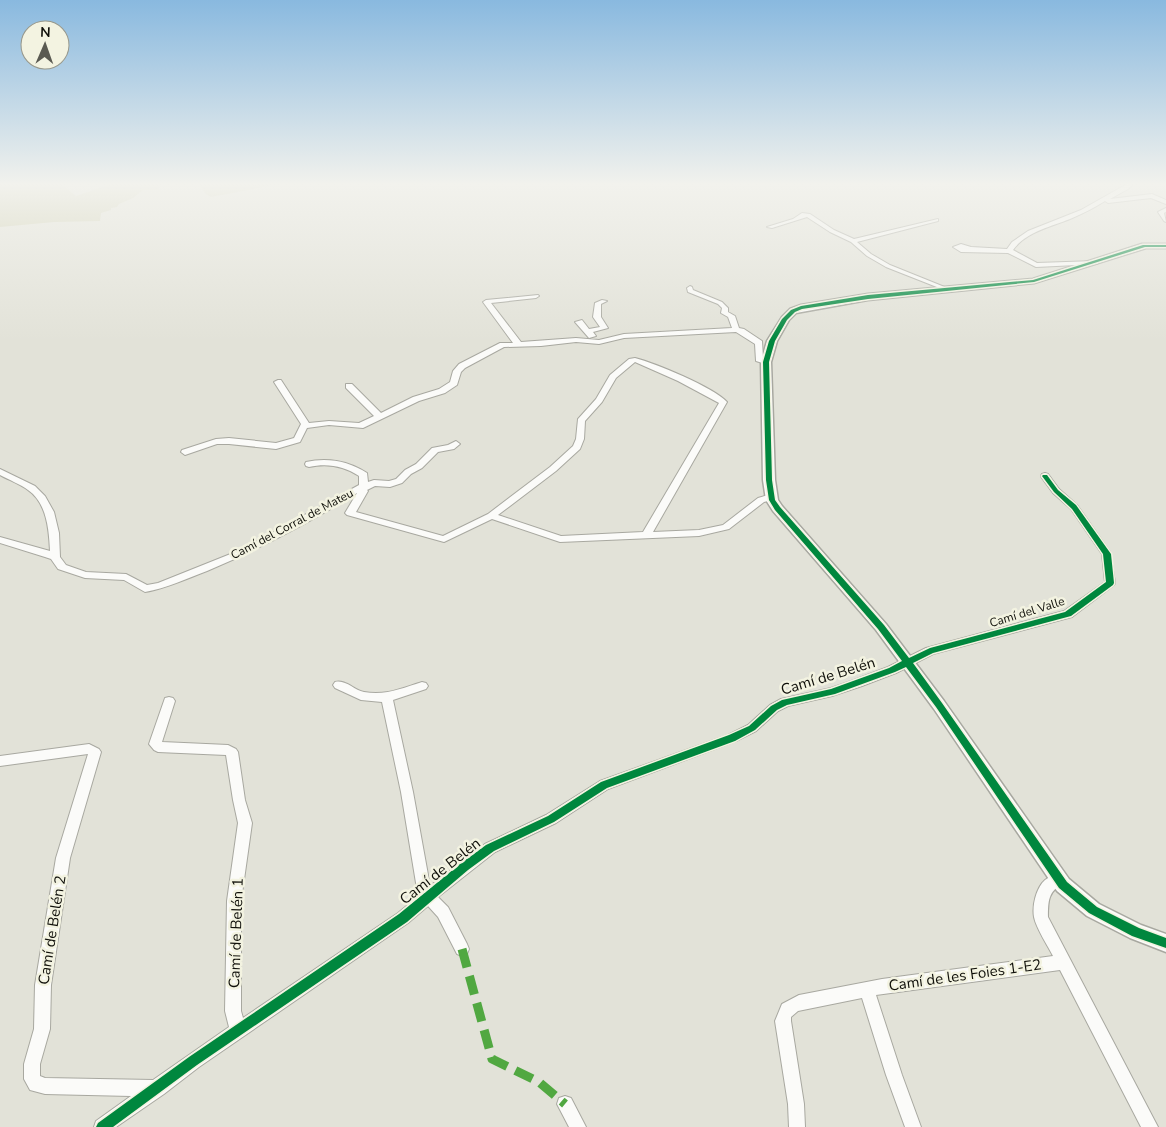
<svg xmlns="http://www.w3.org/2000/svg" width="1166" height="1127" viewBox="0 0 1166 1127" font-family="'Nunito Sans',sans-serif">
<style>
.green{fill:#cdcdae}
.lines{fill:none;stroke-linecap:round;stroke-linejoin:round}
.minor-casing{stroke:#a8a8a0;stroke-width:2}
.major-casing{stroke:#a8a8a0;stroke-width:3}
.minor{fill:#fbfbf9;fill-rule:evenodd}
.major{fill:#fbfbf9;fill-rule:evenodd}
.quiet{stroke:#51a841;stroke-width:9;stroke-dasharray:19 9;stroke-linecap:butt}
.cycleway-casing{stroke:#f3f3e1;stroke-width:3}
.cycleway{fill:#00873e;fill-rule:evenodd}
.labels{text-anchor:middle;stroke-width:5;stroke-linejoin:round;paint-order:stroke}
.street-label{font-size:12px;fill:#10100a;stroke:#f3f3e1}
.near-street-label{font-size:15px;fill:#10100a;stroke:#f3f3e1}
</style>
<rect width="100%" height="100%" fill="#e2e2d8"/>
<!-- green -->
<path class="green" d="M0 184H61L76 196 111 184H161L158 190H143L133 198 119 204 117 207 111 208V210L101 213 100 221 54 222 0 227Z
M198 184H279L211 197 206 194Z"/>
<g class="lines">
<defs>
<path id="minor" d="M1127 184H1133L1128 189 1110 199 1152 194 1166 200V204L1151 198 1108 203 1105 201C1094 208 1082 214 1070 219 1050 227 1026 232 1013 250L1037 263 1095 261 1098 263 1097 264 1036 267 1008 253 961 252 953 247 961 244 971 247 1007 249 1012 242 1028 231 1081 210Z
M1166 208V212L1164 213 1166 222 1164 221 1158 212Z
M802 213 810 214 834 230 854 239 938 219V221L857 242 871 254 890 265 952 290 947 291 886 267 867 256 851 242 830 232 807 217 772 228 767 227 793 219Z
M690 286 692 287 693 290 722 302 728 308V312L735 316 739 328 744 329 762 341 763 358 769 360V364H766L756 361 755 344 736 332 624 338 599 344 576 342 541 346 504 347 465 368 461 372 457 385 445 393 419 401 363 428 329 425 307 428 300 442 276 449 229 444H217L185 455 181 452 182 450 216 439 229 438 276 443 294 438 301 424 274 382 278 380H281L309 423 329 421 359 423 374 416 346 388V384H352L381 413 413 397 439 389 450 382 453 371 459 364 500 343H513L483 302 486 300 538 295 539 296 536 298 491 303 521 342 576 338 599 340 624 334 732 328 728 317 721 313 722 308 718 304 688 292 687 288Z
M602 300 607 301 601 304V317L608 328 593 332 596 336 589 338 575 322 582 320 589 329 600 327 593 317 595 303Z
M635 358C655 363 713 387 727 402L653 532 699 530 723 525 758 498 772 494 777 497 775 499 764 502 729 529 699 536 560 542 492 519 444 542 347 515 345 513 357 493C309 523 259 549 207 571 186 579 167 588 145 592L124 580 85 578 58 569 51 559 45 557 0 543V537L50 551C49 530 47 503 28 490 20 484 9 480 0 475V469L35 486 45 496 54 512 59 533 60 557 66 565 86 572 126 574 147 585 158 583 243 549 359 485V476C344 466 327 463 309 467L306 466 305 464 306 462C327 457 349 461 367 473L368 482 374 480 389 481 396 479 405 470 416 464 432 448 448 445 456 441 460 444 454 449 438 452 422 468 411 474 402 483 390 487 375 486 367 490 368 491 356 512 443 536 488 514 550 467 573 446 576 439 578 419 596 399 610 375 629 359ZM635 362 678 381 719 403 643 532 561 536 498 515 556 471 580 449 584 439 585 421 602 402 616 378Z
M1045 473 1048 474 1059 489 1077 505 1110 552 1115 583 1114 585 1072 617 933 654 896 673 862 686 832 696 788 706 778 711 756 731 736 741 608 789 556 823 495 852 438 897 448 907 467 944 469 949 467 954 462 956 457 954 438 917 428 906 408 923 199 1067 164 1094 116 1127H94L96 1121 131 1096 45 1094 30 1090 24 1079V1064L34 1029 35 985 56 858 88 754 0 766V756L89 744 99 749 101 752 70 858 51 985 50 1029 40 1064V1076L45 1078 153 1080 229 1027 225 1011 227 901 238 823 233 800 226 755 158 752 154 750 149 744 165 698 169 697 173 698 175 701 162 742 228 745 236 749 238 752 245 800 252 823 241 901V1011L243 1018 398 913 420 895 417 889 401 792 382 702 361 700 335 688 333 685 335 682C345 679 354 690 364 692 386 696 402 688 422 682L426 683 428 686 426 689 393 700 413 792 430 886 485 844 546 815 600 781 728 735 748 725 770 705 781 699 831 688 854 680 888 667 926 648 1064 611 1105 582 1102 554 1071 509 1053 493 1042 478 1041 476 1042 474Z
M1059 874 1064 876 1066 880 1064 884C1048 890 1048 902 1048 917L1158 1127H1141L1060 970 876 995 902 1075 921 1127H905L886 1075 862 998 798 1011 791 1017V1021L804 1104 805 1127H789L788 1104 775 1021 782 1004 799 995 882 979 1053 956C1048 946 1036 928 1034 917 1032 906 1036 888 1045 880 1049 877 1054 875 1059 874Z
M565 1096 571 1098 586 1127H569L557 1104 559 1098Z"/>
<path id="major" d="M1142 244H1166V248H1146L1034 283 868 300 796 313 789 320 777 341 771 362 775 480 778 500 782 506 886 624 944 701 1069 879 1099 904 1141 925 1166 934V952L1130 938 1087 916 1057 891 934 709 876 630 773 511 766 500 763 480 761 362 767 341 782 317 790 309 801 305 868 294 1033 279Z"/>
</defs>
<!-- minor casing -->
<use href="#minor" class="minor-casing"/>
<!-- major casing -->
<use href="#major" class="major-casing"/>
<!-- minor -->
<use href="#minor" class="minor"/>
<!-- major -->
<use href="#major" class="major"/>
<!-- quiet -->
<path class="quiet" d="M462 949 492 1059 539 1082 565 1104"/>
<defs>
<path id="cycleway" d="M1143 245H1166V247H1145L1034 282 868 299 802 309 795 312 787 320 775 341 769 362 772 480 775 500 780 507 884 625 909 658 930 648 1065 612 1106 582 1103 554 1072 509 1054 492 1042 476 1043 475H1047L1058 490 1076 505 1111 554 1114 583 1113 585 1071 616 933 653 913 663 942 703 1067 882 1097 907 1139 928 1166 938V948L1132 936 1089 913 1059 888 936 707 906 667 895 672 835 694 787 705 777 710 755 730 735 741 607 788 554 822 494 851 468 870 407 922 197 1065 113 1127H96L98 1123 189 1057 399 914 460 864 486 845 548 816 601 782 729 735 749 726 771 706 782 700 831 689 889 668 902 661 878 629 775 510 769 500 766 480 763 362 769 341 782 319 791 310 801 306 868 295 1033 280Z"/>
</defs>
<!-- cycleway casing -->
<use href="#cycleway" class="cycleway-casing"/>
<!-- cycleway -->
<use href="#cycleway" class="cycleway"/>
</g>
<!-- sky -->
<linearGradient id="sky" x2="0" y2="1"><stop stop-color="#89b9df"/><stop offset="0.54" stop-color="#f2f2ed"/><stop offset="1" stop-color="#f2f2ed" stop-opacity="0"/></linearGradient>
<rect width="1166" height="341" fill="url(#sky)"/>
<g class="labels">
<!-- street labels -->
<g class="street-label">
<text transform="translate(292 524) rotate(-28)" y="4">Camí del Corral de Mateu</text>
<text transform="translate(1027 612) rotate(-17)" y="4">Camí del Valle</text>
</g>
<!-- near-street labels -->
<g class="near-street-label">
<text transform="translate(828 676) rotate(-17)" y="5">Camí de Belén</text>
<text transform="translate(440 871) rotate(-38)" y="5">Camí de Belén</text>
<text transform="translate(52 930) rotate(-81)" y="5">Camí de Belén 2</text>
<text transform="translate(236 933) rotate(-88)" y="5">Camí de Belén 1</text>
<text transform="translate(965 975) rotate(-8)" y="5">Camí de les Foies 1-E2</text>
</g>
</g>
<!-- north arrow -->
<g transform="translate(45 45) rotate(2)"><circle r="24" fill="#f3f3e1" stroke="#98988b"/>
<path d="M0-4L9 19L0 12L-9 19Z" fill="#5a5a52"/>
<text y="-8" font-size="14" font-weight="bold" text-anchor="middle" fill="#10100a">N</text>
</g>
</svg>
